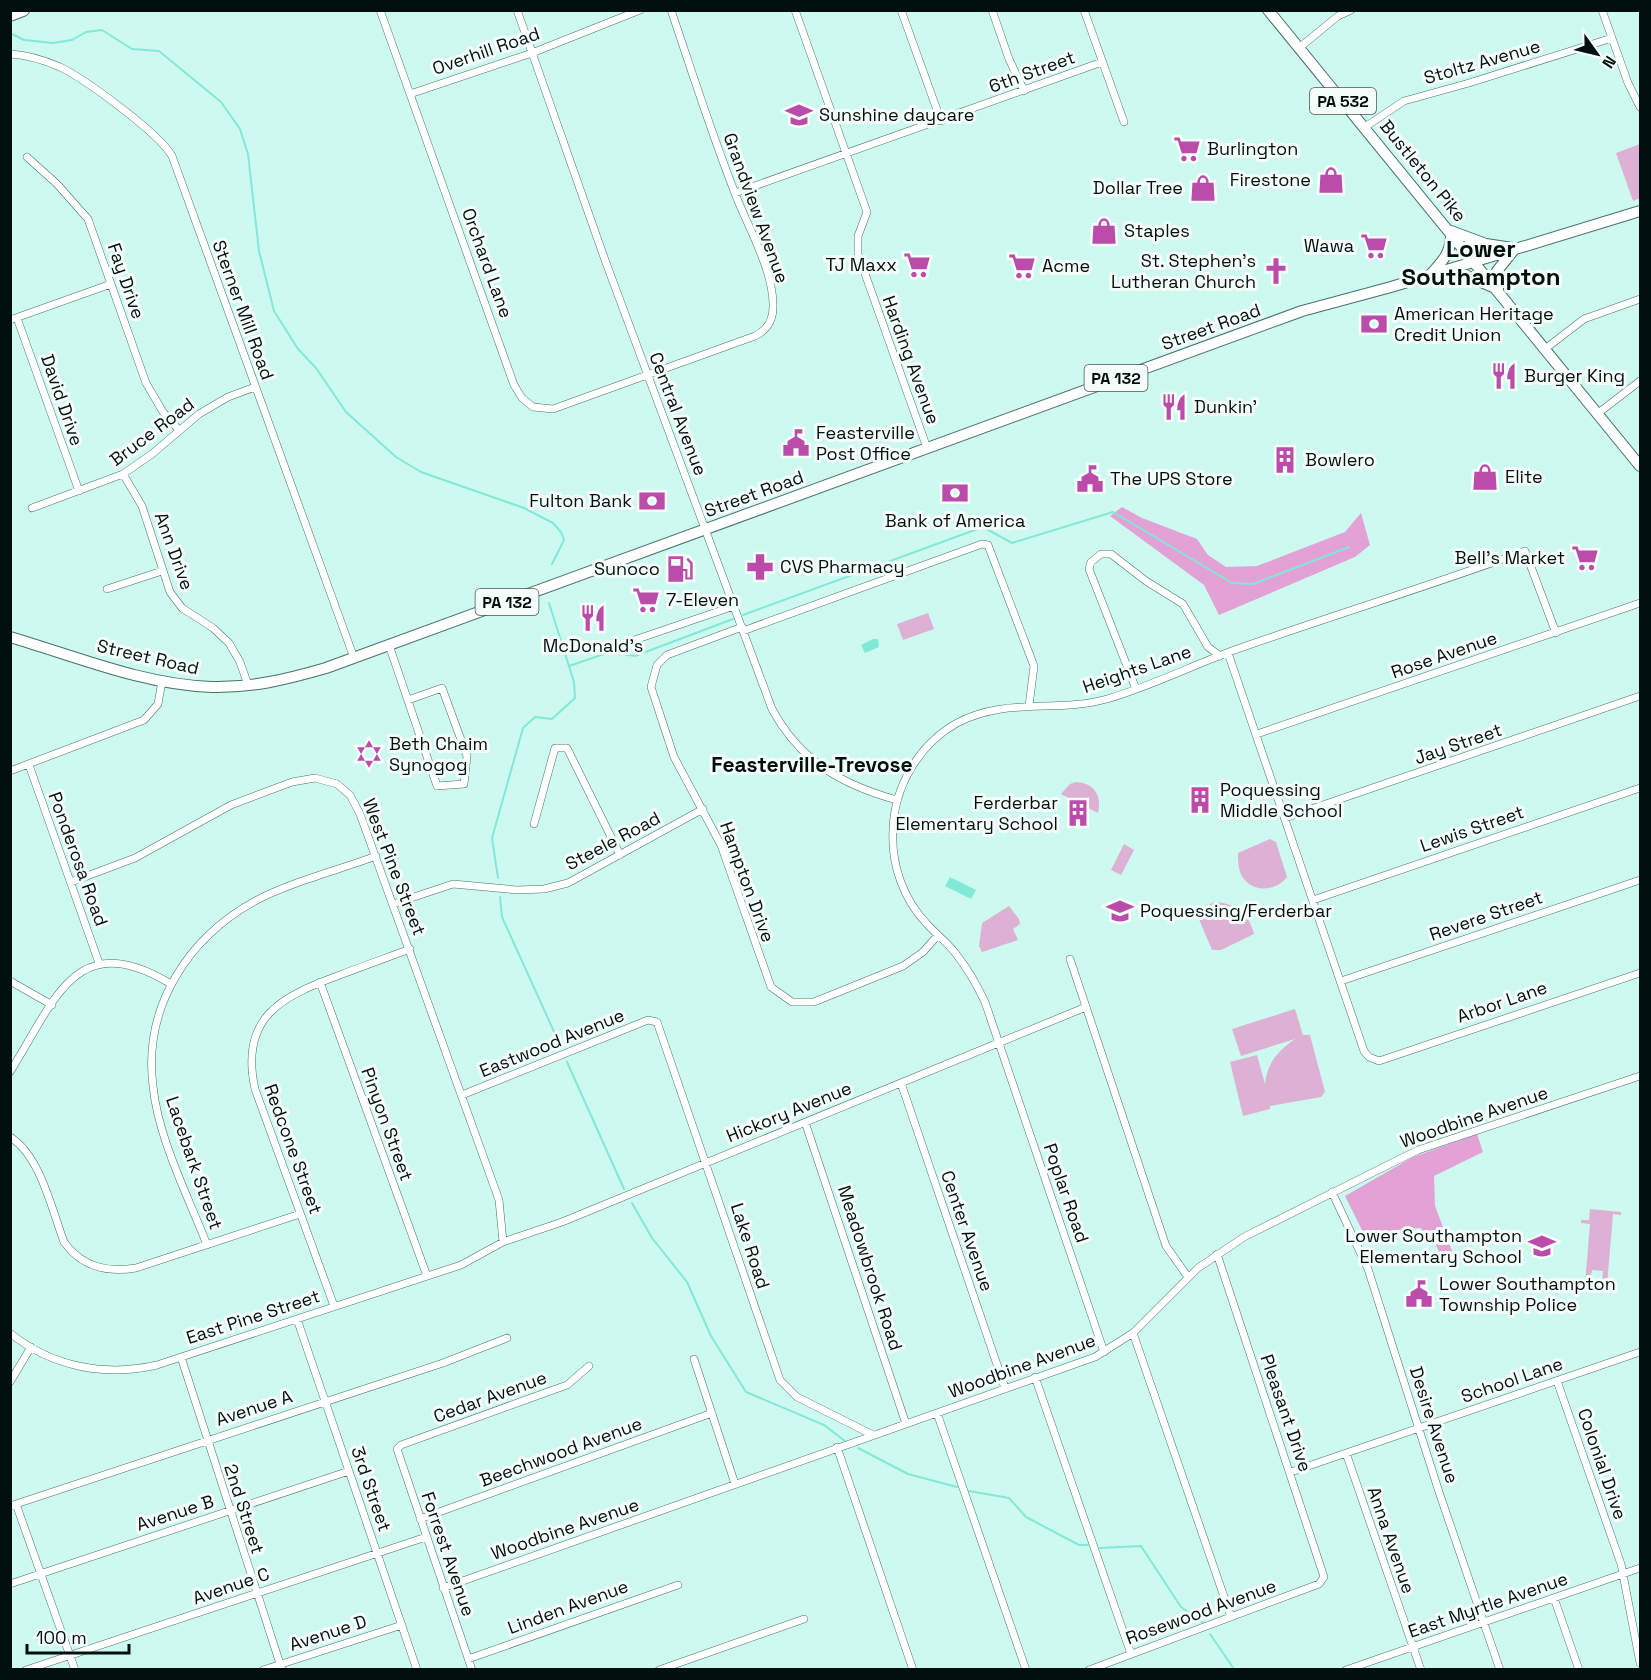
<svg xmlns="http://www.w3.org/2000/svg" width="1651" height="1680" viewBox="0 0 1651 1680" font-family="'Space Grotesk',sans-serif">
<style>
.green{fill:#ddb1d3}
.forest{fill:#e3a2d5}
.water{fill:#81e9d7}
.lines{fill:none;stroke-linecap:round;stroke-linejoin:round}
.stream{stroke:#81e9d7;stroke-width:2}
.street-casing{stroke:#487069;stroke-width:8}
.primary-casing{stroke:#487069;stroke-width:12}
.highway-casing{stroke:#487069;stroke-width:14}
.street{stroke:#fff;stroke-width:7}
.primary{stroke:#fff;stroke-width:10}
.highway{stroke:#fff;stroke-width:12}
.labels{text-anchor:middle;stroke-width:6;stroke-linejoin:round;paint-order:stroke}
.shield{fill:#f5fdfb;stroke:#4b5754;stroke-width:1.5}
.shield-label{font-size:16px;font-weight:bold;fill:#02100d}
.street-label{font-size:18px;fill:#02100d;stroke:#f5fdfb}
.poi-label{font-size:18px;fill:#02100d;stroke:#f5fdfb;text-anchor:start}
.quarter-label{font-size:21px;font-weight:bold;fill:#02100d;stroke:#f5fdfb}
.district-label{font-size:24px;font-weight:bold;fill:#02100d;stroke:#f5fdfb}
</style>
<rect width="100%" height="100%" fill="#cdf9f0"/>
<!-- green -->
<path class="green" d="M1640 144V198L1633 201 1616 153Z
M928 613 934 629 903 640 897 624Z
M1076 782C1095 783 1102 796 1098 813L1061 794 1070 784Z
M1270 839 1276 842 1287 877C1275 893 1248 893 1240 872 1238 866 1238 859 1238 853Z
M1124 844 1134 850 1121 875 1111 870Z
M1214 902C1235 903 1249 913 1254 934L1221 950H1212L1196 912Z
M1009 906 1019 919 1020 924 1013 929 1018 940 982 952 979 946 982 923Z
M1295 1009 1303 1035H1310L1325 1092 1321 1097 1270 1106V1109L1243 1116 1230 1062 1257 1055 1265 1084C1267 1063 1278 1051 1295 1039L1241 1056 1232 1029Z
M1590 1209 1621 1212V1215L1613 1214 1607 1285H1602L1603 1271 1592 1270 1590 1284H1585L1590 1224 1581 1223V1220H1589Z"/>
<!-- forest -->
<path class="forest" d="M1122 507 1142 518 1197 539 1208 555 1226 567 1257 566 1345 532 1361 513 1370 545 1355 557 1219 615 1204 585 1110 516Z
M1477 1134 1483 1152 1434 1176 1435 1206 1454 1256 1444 1262 1433 1239 1420 1228 1396 1230 1366 1238 1345 1196 1413 1157Z"/>
<!-- water -->
<path class="water" d="M873 639H878L879 647 865 653 861 645Z
M950 877 976 890 971 899 945 886Z"/>
<g class="lines">
<!-- stream -->
<path class="stream" d="M10 33 24 40 53 43 72 40 86 32 102 30 132 49 159 51 221 102 240 129 248 154 259 251 274 311 298 349 316 368 346 412 396 457 421 472 524 508 553 523 561 532 564 540 552 564
M743 615 983 527 1012 543 1113 512 1232 583 1253 584 1349 547
M569 666 610 652 635 656 733 619
M498 878 492 838 523 728 535 717 552 719 575 698 574 682 549 603
M500 897 502 917 561 1047
M567 1062 624 1189
M632 1203 652 1238 687 1282 711 1336 746 1392 824 1425 845 1441
M858 1448 908 1474 957 1487
M969 1491 1009 1498 1026 1517 1079 1545H1088
M1100 1548 1141 1546 1181 1607 1203 1623
M1210 1634 1234 1669"/>
<defs>
<path id="street" d="M380 10 514 385 522 398 533 407 553 409 755 336C767 330 773 321 773 307 774 272 749 229 736 196 712 135 692 72 671 10
M517 10 605 260 772 709C800 761 842 785 897 800
M795 10 867 212 858 236V254L927 448
M901 10 941 121
M992 10 1009 59 1024 91
M1084 10 1124 122
M1602 10 1628 83 1640 107
M1299 48 1338 16 1351 10
M10 54C28 55 44 60 60 67 85 79 159 133 172 156L354 658
M410 94 532 53 640 10
M1365 127 1404 101 1469 83 1612 38
M27 157 57 184 88 219 146 383 163 412 178 429
M735 193 1102 62
M17 318 79 491
M10 320 111 284
M1545 349 1584 319 1640 299
M1597 414 1640 381
M123 474 142 506 170 592 182 608 213 628 229 643 240 662 248 685
M32 508 123 474 152 454 199 414 228 397 255 387
M107 589 162 571
M742 627 667 655 657 665 651 687 674 757 721 845 771 987 792 1002H814L903 966 923 952 938 935
M743 631 982 544 988 545 1034 666 1029 706
M389 645 437 786 464 784 467 756 442 688 408 700
M620 645 734 606
M1228 653 1364 1051 1369 1057 1379 1061 1640 973
M1136 689 1089 569 1091 562 1101 554H1111L1146 581 1183 604 1208 647 1220 656
M1257 734 1640 603
M29 765 99 963
M10 771 144 720 158 704 162 681
M1285 818 1640 696
M534 824 555 748H567L620 855
M71 882 135 858 231 805 292 782 315 778 337 784 350 795 360 814 499 1200 503 1242
M1313 900 1640 788
M393 904 453 884 517 890 544 889 568 883 703 809
M1070 959 1166 1246 1188 1277
M10 981 52 1005
M1341 981 1640 880
M320 982 427 1276
M10 1072C55 1001 75 926 171 984
M901 1083 1005 1388
M462 1095 648 1020 657 1022 780 1380 797 1397 873 1435
M805 1122 906 1424
M10 1137C40 1155 52 1210 64 1242 81 1266 106 1273 136 1268L300 1214
M1332 1192 1368 1269 1439 1492 1500 1670
M207 1245C188 1196 158 1138 153 1086 143 1007 188 937 257 900 291 882 339 870 376 856
M334 1306 255 1089C239 1017 282 996 340 975 363 966 386 958 410 949
M297 1319 417 1670
M10 1333C52 1367 105 1377 157 1365L461 1265 503 1242 562 1222 1086 1007
M1133 1333 1231 1617
M1104 1352 985 1002C977 985 968 969 956 954 948 943 936 934 927 924 903 899 891 864 893 830 894 787 919 744 957 723 1005 697 1057 713 1107 699 1149 687 1189 667 1229 652 1327 617 1427 587 1525 551L1556 633
M181 1357 282 1670
M694 1359 735 1484
M1035 1377 1131 1654
M1557 1381 1621 1564 1640 1663
M10 1382 31 1347
M937 1413 1026 1670
M837 1447 913 1670
M1346 1453 1421 1670
M1291 1472 1640 1352
M16 1504 75 1670
M10 1506 443 1363 507 1338
M420 1519 712 1413
M10 1584 349 1471
M443 1588 1095 1357 1133 1333 1198 1268 1244 1237 1418 1150 1640 1076
M1554 1598 1579 1670
M468 1659 678 1585
M26 1670 426 1537
M263 1670 402 1625
M472 1670 397 1449 401 1445 567 1385 589 1366
M659 1670 804 1619
M1089 1670 1319 1584 1324 1577 1217 1254
M1346 1670 1640 1568"/>
<path id="primary" d="M1268 10 1640 466
M1431 274C1444 260 1452 251 1451 231L1486 244 1512 248
M1444 274 1465 275 1495 288
M1498 289 1497 271 1513 251
M10 637C75 656 144 685 212 687 252 688 288 679 326 668L1302 311 1391 287 1640 211"/>
<path id="highway" d="M10 15 23 10"/>
</defs>
<!-- street casing -->
<use href="#street" class="street-casing"/>
<!-- primary casing -->
<use href="#primary" class="primary-casing"/>
<!-- highway casing -->
<use href="#highway" class="highway-casing"/>
<!-- street -->
<use href="#street" class="street"/>
<!-- primary -->
<use href="#primary" class="primary"/>
<!-- highway -->
<use href="#highway" class="highway"/>
</g>
<!-- icons -->
<defs>
<symbol id="school-bare" viewBox="-9 -9 18 18"><path d="M0-5L7-2L0 1L-7-2ZM-4 1L0 2.5L4 1V4Q0 6-4 4Z" fill="#bb4caa" stroke="#f5fdfb" stroke-width="2.5" paint-order="stroke"/></symbol>
<symbol id="supermarket-bare" viewBox="-9 -9 18 18"><path d="M-6-5.5h2.5l.6 2H6L4.5 2H-2.5L-4.4-4H-6ZM-1.5 3.2a1.3 1.3 0 1 0 .1 0ZM3 3.2a1.3 1.3 0 1 0 .1 0Z" fill="#bb4caa" stroke="#f5fdfb" stroke-width="2.5" paint-order="stroke"/></symbol>
<symbol id="shop-bare" viewBox="-9 -9 18 18"><path d="M-5-2.5h2.3a2.7 3.5 0 0 1 5.4 0H5L5.5 6h-11ZM-1.5-2.5h3a1.5 2.3 0 0 0-3 0Z" fill="#bb4caa" stroke="#f5fdfb" stroke-width="2.5" paint-order="stroke"/></symbol>
<symbol id="church-bare" viewBox="-9 -9 18 18"><path d="M-1.2-6h2.4v3.5h3.3v2.4h-3.3V6h-2.4V-.1h-3.3v-2.4h3.3Z" fill="#bb4caa" stroke="#f5fdfb" stroke-width="2.5" paint-order="stroke"/></symbol>
<symbol id="bank-bare" viewBox="-9 -9 18 18"><path d="M-6-4H6V4H-6ZM0-2.3a2.3 2.3 0 1 0 0 4.6a2.3 2.3 0 1 0 0-4.6Z" fill="#bb4caa" stroke="#f5fdfb" stroke-width="2.5" paint-order="stroke"/></symbol>
<symbol id="restaurant-bare" viewBox="-9 -9 18 18"><path d="M-5-6h1v4h1v-4h1v4h1v-4h1v5L-1.5 .5V6h-2V.5L-5-1ZM5-6V6H3V1.5H1.5Q1.5-4 5-6Z" fill="#bb4caa" stroke="#f5fdfb" stroke-width="2.5" paint-order="stroke"/></symbol>
<symbol id="civic-bare" viewBox="-9 -9 18 18"><path d="M-.6-6.5H3V-4.5H.6V-3L4-1V1h2V6H-6V1h2V-1L-.6-3ZM-1.2 2.5V6h2.4V2.5Z" fill="#bb4caa" stroke="#f5fdfb" stroke-width="2.5" paint-order="stroke"/></symbol>
<symbol id="building-bare" viewBox="-9 -9 18 18"><path d="M-4-6H4V6H1V3H-1V6H-4ZM-2.5-4.3h1.7v1.8h-1.7ZM.8-4.3h1.7v1.8H.8ZM-2.5-1h1.7V.8h-1.7ZM.8-1h1.7V.8H.8Z" fill="#bb4caa" stroke="#f5fdfb" stroke-width="2.5" paint-order="stroke"/></symbol>
<symbol id="pharmacy-bare" viewBox="-9 -9 18 18"><path d="M-2-6h4v4h4v4h-4v4h-4v-4h-4v-4h4Z" fill="#bb4caa" stroke="#f5fdfb" stroke-width="2.5" paint-order="stroke"/></symbol>
<symbol id="fuel-bare" viewBox="-9 -9 18 18"><path d="M-5.5-6h7V0h2V4h1.3V-2.5L3-4.5l.8-.8L6-3V5H2.5V1h-1V6h-7ZM-4.2-4.7v3.2H.2V-4.7Z" fill="#bb4caa" stroke="#f5fdfb" stroke-width="2.5" paint-order="stroke"/></symbol>
<symbol id="synagogue-bare" viewBox="-9 -9 18 18"><path d="M0-6.5L5.6 3.2H-5.6ZM0 6.5L5.6-3.2H-5.6Z" fill="#bb4caa" stroke="#f5fdfb" stroke-width="2.5" paint-order="stroke"/></symbol>
</defs>
<g fill-rule="evenodd">
<use href="#school-bare" x="780" y="96" width="38" height="38"/>
<use href="#supermarket-bare" x="1168" y="130" width="38" height="38"/>
<use href="#shop-bare" x="1312" y="161" width="38" height="38"/>
<use href="#shop-bare" x="1184" y="169" width="38" height="38"/>
<use href="#shop-bare" x="1085" y="212" width="38" height="38"/>
<use href="#supermarket-bare" x="1355" y="227" width="38" height="38"/>
<use href="#supermarket-bare" x="898" y="246" width="38" height="38"/>
<use href="#supermarket-bare" x="1003" y="247" width="38" height="38"/>
<use href="#church-bare" x="1257" y="252" width="38" height="38"/>
<use href="#bank-bare" x="1355" y="305" width="38" height="38"/>
<use href="#restaurant-bare" x="1485" y="357" width="38" height="38"/>
<use href="#restaurant-bare" x="1155" y="388" width="38" height="38"/>
<use href="#civic-bare" x="777" y="424" width="38" height="38"/>
<use href="#building-bare" x="1266" y="441" width="38" height="38"/>
<use href="#shop-bare" x="1466" y="458" width="38" height="38"/>
<use href="#civic-bare" x="1071" y="460" width="38" height="38"/>
<use href="#bank-bare" x="936" y="474" width="38" height="38"/>
<use href="#bank-bare" x="633" y="482" width="38" height="38"/>
<use href="#supermarket-bare" x="1566" y="539" width="38" height="38"/>
<use href="#pharmacy-bare" x="741" y="548" width="38" height="38"/>
<use href="#fuel-bare" x="661" y="550" width="38" height="38"/>
<use href="#supermarket-bare" x="627" y="581" width="38" height="38"/>
<use href="#restaurant-bare" x="574" y="599" width="38" height="38"/>
<use href="#synagogue-bare" x="350" y="735" width="38" height="38"/>
<use href="#building-bare" x="1181" y="781" width="38" height="38"/>
<use href="#building-bare" x="1059" y="794" width="38" height="38"/>
<use href="#school-bare" x="1101" y="892" width="38" height="38"/>
<use href="#school-bare" x="1523" y="1227" width="38" height="38"/>
<use href="#civic-bare" x="1400" y="1275" width="38" height="38"/>
</g>
<g class="labels">
<!-- shield labels -->
<g class="shield">
<rect x="1310" y="88" width="66" height="26" rx="4.5"/>
<rect x="1084.5" y="365" width="63" height="26" rx="4.5"/>
<rect x="475.5" y="589" width="63" height="26" rx="4.5"/>
</g>
<g class="shield-label">
<text x="1343" y="107">PA 532</text>
<text x="1116" y="384">PA 132</text>
<text x="507" y="608">PA 132</text>
</g>
<!-- street labels -->
<g class="street-label">
<text transform="translate(486 51) rotate(-19)" y="6">Overhill Road</text>
<text transform="translate(1482 62) rotate(-16)" y="6">Stoltz Avenue</text>
<text transform="translate(1032 72) rotate(-20)" y="6">6th Street</text>
<text transform="translate(1423 171) rotate(51)" y="6">Bustleton Pike</text>
<text transform="translate(756 208) rotate(70)" y="6">Grandview Avenue</text>
<text transform="translate(487 263) rotate(70)" y="6">Orchard Lane</text>
<text transform="translate(126 281) rotate(71)" y="6">Fay Drive</text>
<text transform="translate(243 310) rotate(70)" y="6">Sterner Mill Road</text>
<text transform="translate(1211 327) rotate(-20)" y="6">Street Road</text>
<text transform="translate(911 360) rotate(70)" y="6">Harding Avenue</text>
<text transform="translate(62 400) rotate(71)" y="6">David Drive</text>
<text transform="translate(678 414) rotate(69)" y="6">Central Avenue</text>
<text transform="translate(152 432) rotate(-37)" y="6">Bruce Road</text>
<text transform="translate(754 494) rotate(-20)" y="6">Street Road</text>
<text transform="translate(174 551) rotate(70)" y="6">Ann Drive</text>
<text transform="translate(1444 655) rotate(-19)" y="6">Rose Avenue</text>
<text transform="translate(148 657) rotate(13)" y="6">Street Road</text>
<text transform="translate(1137 669) rotate(-19)" y="6">Heights Lane</text>
<text transform="translate(1458 744) rotate(-19)" y="6">Jay Street</text>
<text transform="translate(1472 829) rotate(-19)" y="6">Lewis Street</text>
<text transform="translate(613 841) rotate(-28)" y="6">Steele Road</text>
<text transform="translate(78 859) rotate(70)" y="6">Ponderosa Road</text>
<text transform="translate(394 867) rotate(69)" y="6">West Pine Street</text>
<text transform="translate(747 882) rotate(70)" y="6">Hampton Drive</text>
<text transform="translate(1486 916) rotate(-19)" y="6">Revere Street</text>
<text transform="translate(1502 1002) rotate(-19)" y="6">Arbor Lane</text>
<text transform="translate(552 1043) rotate(-22)" y="6">Eastwood Avenue</text>
<text transform="translate(789 1112) rotate(-22)" y="6">Hickory Avenue</text>
<text transform="translate(1474 1117) rotate(-19)" y="6">Woodbine Avenue</text>
<text transform="translate(387 1124) rotate(70)" y="6">Pinyon Street</text>
<text transform="translate(293 1149) rotate(70)" y="6">Redcone Street</text>
<text transform="translate(194 1163) rotate(71)" y="6">Lacebark Street</text>
<text transform="translate(1066 1193) rotate(71)" y="6">Poplar Road</text>
<text transform="translate(967 1231) rotate(71)" y="6">Center Avenue</text>
<text transform="translate(750 1246) rotate(72)" y="6">Lake Road</text>
<text transform="translate(870 1268) rotate(72)" y="6">Meadowbrook Road</text>
<text transform="translate(253 1317) rotate(-18)" y="6">East Pine Street</text>
<text transform="translate(1022 1366) rotate(-20)" y="6">Woodbine Avenue</text>
<text transform="translate(1512 1380) rotate(-19)" y="6">School Lane</text>
<text transform="translate(490 1397) rotate(-20)" y="6">Cedar Avenue</text>
<text transform="translate(254 1408) rotate(-18)" y="6">Avenue A</text>
<text transform="translate(1286 1413) rotate(71)" y="6">Pleasant Drive</text>
<text transform="translate(1434 1425) rotate(72)" y="6">Desire Avenue</text>
<text transform="translate(561 1452) rotate(-20)" y="6">Beechwood Avenue</text>
<text transform="translate(1602 1464) rotate(71)" y="6">Colonial Drive</text>
<text transform="translate(371 1489) rotate(71)" y="6">3rd Street</text>
<text transform="translate(244 1509) rotate(72)" y="6">2nd Street</text>
<text transform="translate(175 1513) rotate(-18)" y="6">Avenue B</text>
<text transform="translate(565 1529) rotate(-19)" y="6">Woodbine Avenue</text>
<text transform="translate(1391 1540) rotate(71)" y="6">Anna Avenue</text>
<text transform="translate(448 1554) rotate(71)" y="6">Forrest Avenue</text>
<text transform="translate(231 1586) rotate(-19)" y="6">Avenue C</text>
<text transform="translate(1488 1605) rotate(-19)" y="6">East Myrtle Avenue</text>
<text transform="translate(568 1607) rotate(-20)" y="6">Linden Avenue</text>
<text transform="translate(1201 1612) rotate(-20)" y="6">Rosewood Avenue</text>
<text transform="translate(328 1633) rotate(-18)" y="6">Avenue D</text>
</g>
<!-- poi labels -->
<g class="poi-label">
<text x="819" y="121">Sunshine daycare</text>
<text x="1207" y="155">Burlington</text>
<text x="1311" y="186" text-anchor="end">Firestone</text>
<text x="1183" y="194" text-anchor="end">Dollar Tree</text>
<text x="1124" y="237">Staples</text>
<text x="1354" y="252" text-anchor="end">Wawa</text>
<text x="1256" y="267" text-anchor="end">St. Stephen's<tspan x="1256" dy="21">Lutheran Church</tspan></text>
<text x="897" y="271" text-anchor="end">TJ Maxx</text>
<text x="1042" y="272">Acme</text>
<text x="1394" y="320">American Heritage<tspan x="1394" dy="21">Credit Union</tspan></text>
<text x="1524" y="382">Burger King</text>
<text x="1194" y="413">Dunkin'</text>
<text x="816" y="439">Feasterville<tspan x="816" dy="21">Post Office</tspan></text>
<text x="1305" y="466">Bowlero</text>
<text x="1505" y="483">Elite</text>
<text x="1110" y="485">The UPS Store</text>
<text x="632" y="507" text-anchor="end">Fulton Bank</text>
<text x="955" y="527" text-anchor="middle">Bank of America</text>
<text x="1565" y="564" text-anchor="end">Bell's Market</text>
<text x="780" y="573">CVS Pharmacy</text>
<text x="660" y="575" text-anchor="end">Sunoco</text>
<text x="666" y="606">7-Eleven</text>
<text x="593" y="652" text-anchor="middle">McDonald's</text>
<text x="389" y="750">Beth Chaim<tspan x="389" dy="21">Synogog</tspan></text>
<text x="1220" y="796">Poquessing<tspan x="1220" dy="21">Middle School</tspan></text>
<text x="1058" y="809" text-anchor="end">Ferderbar<tspan x="1058" dy="21">Elementary School</tspan></text>
<text x="1140" y="917">Poquessing/Ferderbar</text>
<text x="1522" y="1242" text-anchor="end">Lower Southampton<tspan x="1522" dy="21">Elementary School</tspan></text>
<text x="1439" y="1290">Lower Southampton<tspan x="1439" dy="21">Township Police</tspan></text>
</g>
<!-- quarter labels -->
<g class="quarter-label">
<text x="812" y="772">Feasterville-Trevose</text>
</g>
<!-- district labels -->
<g class="district-label">
<text x="1481" y="257">Lower<tspan x="1481" dy="28">Southampton</tspan></text>
</g>
</g>
<!-- border -->
<rect width="1651" height="1680" fill="none" stroke="#02100d" stroke-width="24"/>
<!-- north arrow -->
<g transform="translate(1597 54) rotate(124)" stroke="#f5fdfb" stroke-width="4.5" paint-order="stroke">
<path d="M0-4.5L10 22L0 15L-10 22Z" fill="#02100d"/>
<text y="-9" font-size="16" font-weight="bold" text-anchor="middle" fill="#02100d">N</text>
</g>
<!-- scale -->
<path d="M27 1644v9h102v-9" fill="none" stroke="#02100d" stroke-width="3"/>
<text x="36" y="1644" font-size="18" fill="#02100d" stroke="#f5fdfb" stroke-width="4.5" paint-order="stroke">100 m</text>
</svg>
